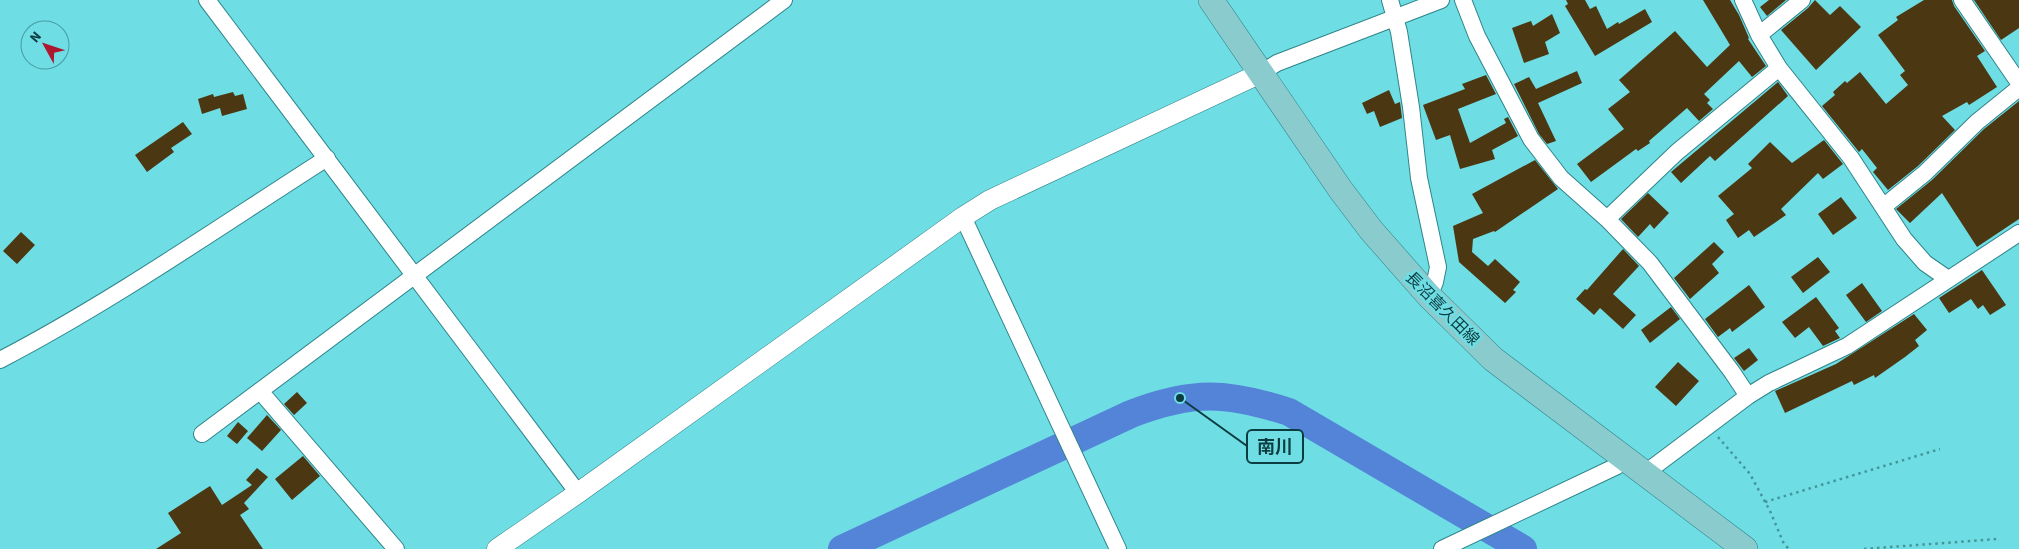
<svg xmlns="http://www.w3.org/2000/svg" width="2019" height="549" viewBox="0 0 2019 549" font-family="'Source Sans 3','Noto Sans JP',sans-serif">
<style>
.lines{fill:none;stroke-linecap:round;stroke-linejoin:round}
.river{stroke:#5384d8;stroke-width:28}
.building{fill:#4b3711}
.minor-casing{stroke:#2e858a;stroke-width:18}
.tertiary-casing{stroke:#2e858a;stroke-width:21}
.primary-casing{stroke:#2b8388;stroke-width:26}
.path{stroke:#43969b;stroke-width:2.5;stroke-dasharray:2.5 4;stroke-linecap:butt}
.minor{stroke:#fff;stroke-width:16}
.tertiary{stroke:#fff;stroke-width:20}
.primary{stroke:#8acbce;stroke-width:25}
.labels{text-anchor:middle;stroke-width:5;stroke-linejoin:round;paint-order:stroke}
.street-label{font-size:16px;fill:#0b3d40;stroke:#6fdde4}
.leader{fill:none;stroke:#0b3d40;stroke-width:2}
.callout-dot{fill:#0b3d40;stroke:#6fdde4;stroke-width:2}
.callout{fill:#6fdde4;stroke:#0b3d40;stroke-width:2}
.callout-label{font-size:18px;text-anchor:middle;font-weight:bold;fill:#0b3d40}
</style>
<rect width="100%" height="100%" fill="#6fdde4"/>
<g class="lines">
<!-- river -->
<path class="river" d="M842 549 1131 414C1193 390 1227 392 1289 412L1523 549"/>
</g>
<!-- building -->
<path class="building" d="M1566 0H1585L1590 9 1596 6 1607 29 1618 22 1619 24 1645 9 1652 22 1595 56 1565 6 1568 4Z
M1703 0H1730L1739 15 1749 38 1748 39 1766 66 1752 77 1739 61 1704 94 1710 100 1707 103 1713 109 1699 121 1687 108 1649 141 1650 143 1638 151 1636 149 1591 182 1577 164 1624 129 1608 109 1630 92 1619 80 1675 31 1707 67 1730 45Z
M1769 0H1786L1767 16 1760 7Z
M1815 0 1830 15 1840 6 1861 27 1816 70 1781 30 1808 8Z
M1924 0H1952L1954 6 1985 51 1977 56 1997 87 1969 105 1967 102 1942 116 1955 130 1918 166 1888 190 1873 172 1877 168 1862 149 1859 152 1822 106 1835 95 1833 92 1845 81 1847 83 1860 72 1886 104 1908 85 1900 75 1905 71 1878 35 1898 20 1896 17Z
M1974 0H2019V28L2001 40Z
M1552 14 1560 33 1545 42 1549 54 1524 63 1512 28 1531 21 1533 26Z
M1577 71 1582 83 1538 103 1556 141 1547 144 1539 134 1514 84 1529 77 1536 89Z
M1486 75 1496 94 1458 109 1470 143 1506 123 1504 119 1508 117 1518 136 1492 150 1495 159 1460 169 1450 135 1436 140 1423 105 1465 89 1462 84Z
M1778 82 1788 96 1715 161 1710 156 1681 183 1671 172Z
M1389 90 1395 104 1400 102 1402 118 1380 127 1374 111 1367 114 1362 103Z
M233 92 235 96 243 94 247 109 222 116 220 108 202 114 198 99 213 94 214 97Z
M2019 101V219L1977 247 1942 193 1910 223 1896 209 1932 180 1984 129Z
M183 122 192 134 171 148 174 152 147 172 135 155Z
M1824 140 1843 164 1823 179 1818 173 1781 209 1786 215 1754 237 1749 230 1738 238 1726 220 1734 214 1718 196 1752 168 1748 164 1770 142 1792 163Z
M1535 160 1558 189 1495 232 1494 231 1473 239 1472 252 1488 266 1495 259 1520 282 1513 290 1516 292 1505 303 1459 262 1453 226 1483 213 1472 194Z
M1648 193 1669 213 1654 229 1650 224 1638 237 1621 219Z
M1841 197 1857 218 1833 235 1818 214Z
M21 232 35 245 17 264 3 251Z
M1714 242 1724 252 1712 264 1719 273 1690 299 1674 278Z
M1623 249 1639 266 1613 294 1636 315 1623 329 1600 308 1594 315 1576 299 1585 289 1587 290Z
M1818 257 1830 272 1803 293 1791 277Z
M1982 270 2006 305 1990 315 1983 305 1978 309 1971 299 1949 313 1939 298Z
M1862 283 1882 311 1866 322 1846 295Z
M1749 285 1765 307 1732 332 1730 328 1718 337 1705 319Z
M1816 297 1839 328 1835 331 1840 338 1823 346 1809 327 1795 338 1782 322Z
M1671 307 1680 319 1650 343 1641 330Z
M1914 314 1927 330 1915 340 1919 346 1905 357 1875 378 1874 375 1854 385 1852 381 1785 413 1775 391 1836 364Z
M1749 348 1758 360 1744 371 1734 358Z
M1678 362 1699 381 1676 406 1655 387Z
M297 392 307 403 294 415 284 404Z
M267 415 281 430 262 451 247 438Z
M238 422 248 431 237 444 227 436Z
M303 456 320 476 292 500 275 479Z
M257 468 268 477 244 503 249 509 240 515 263 549H156L181 533 168 513 210 486 222 505 252 485 246 480Z"/>
<g class="lines">
<defs>
<path id="minor" d="M207 0 578 493
M1390 0 1399 32 1411 107 1419 178 1438 267 1435 282 1429 296
M1463 0 1477 36 1531 139 1561 178 1607 219 1650 263 1732 372 1748 396
M1743 0 1759 35 1779 68 1851 158 1904 239 1925 263 1948 279
M1962 0 2019 83
M1759 35 1802 0
M1261 73 1277 63 1441 0
M1883 207 1925 173 1977 122 2019 88
M963 217 1118 549
M1607 219 1677 152 1779 68
M0 360C113 301 219 227 327 158
M260 391 396 549
M202 434 784 0
M1644 474 1748 396 1769 383 1847 346 2019 233
M1442 549 1617 466 1626 459"/>
<path id="tertiary" d="M497 549 578 493 963 217 990 200 1261 73"/>
<path id="primary" d="M1211 0 1340 189 1371 230 1429 296 1493 359 1745 549"/>
</defs>
<!-- minor casing -->
<use href="#minor" class="minor-casing"/>
<!-- tertiary casing -->
<use href="#tertiary" class="tertiary-casing"/>
<!-- primary casing -->
<use href="#primary" class="primary-casing"/>
<!-- path -->
<path class="path" d="M1718 437 1750 474 1770 511 1784 544 1789 549
M1765 502 1940 449
M1864 549 1997 539"/>
<!-- minor -->
<use href="#minor" class="minor"/>
<!-- tertiary -->
<use href="#tertiary" class="tertiary"/>
<!-- primary -->
<use href="#primary" class="primary"/>
</g>
<g class="labels">
<!-- street labels -->
<g class="street-label">
<text transform="translate(1443 308) rotate(45)" y="6">長沼喜久田線</text>
</g>
</g>
<!-- callouts -->
<path class="leader" d="M1180 398L1247 446"/>
<circle class="callout-dot" cx="1180" cy="398" r="5"/>
<rect class="callout" x="1247" y="430" width="56" height="33" rx="5"/>
<g class="callout-label">
<text x="1275" y="453">南川</text>
</g>
<!-- north arrow -->
<g transform="translate(45 45) rotate(310)"><circle r="24" fill="#6fdde4" stroke="#479da2"/>
<path d="M0-4L9 19L0 12L-9 19Z" fill="#ad182f"/>
<text y="-8" font-size="14" font-weight="bold" text-anchor="middle" fill="#0b3d40">N</text>
</g>
</svg>
